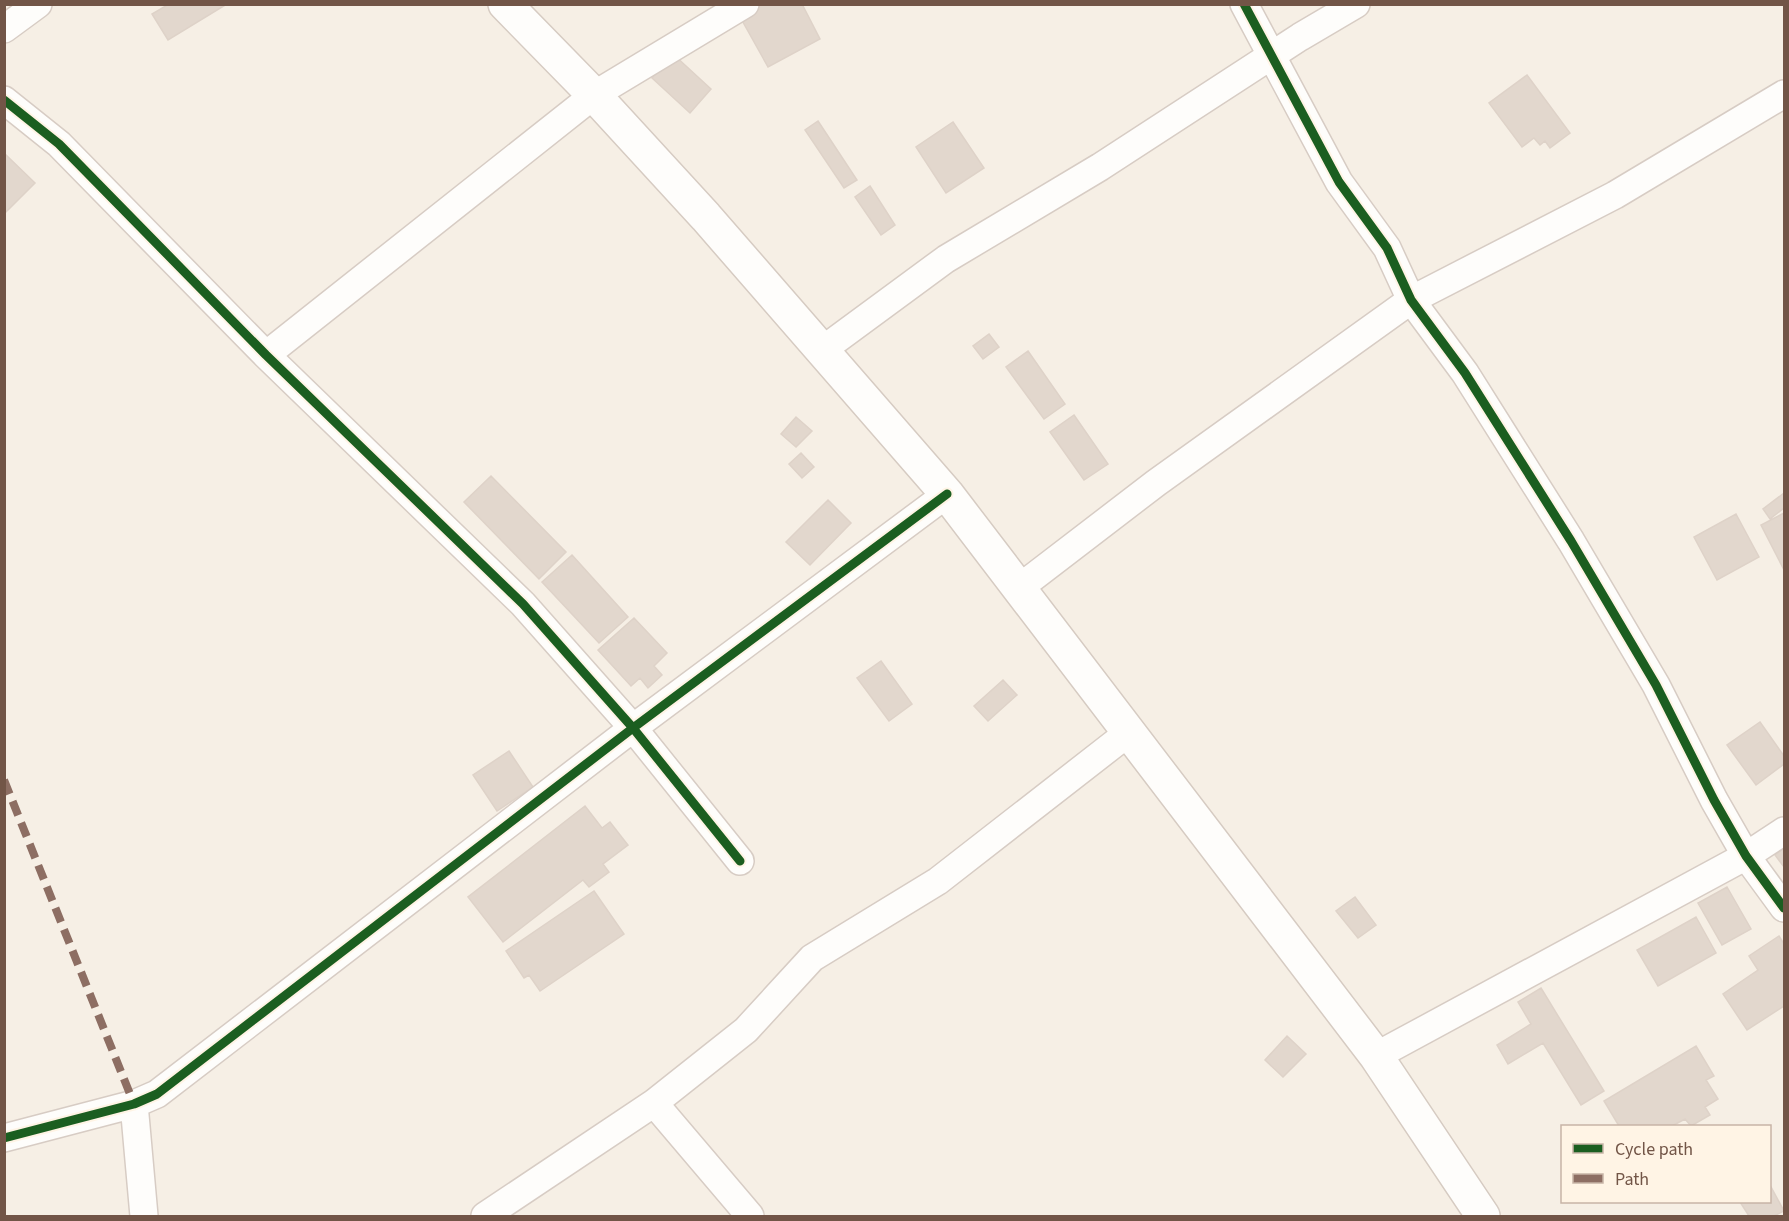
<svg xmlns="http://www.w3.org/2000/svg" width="1789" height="1221" viewBox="0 0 1789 1221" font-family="'Source Sans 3',sans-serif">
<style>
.building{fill:#e2d7cd;stroke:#ded2c8;stroke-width:1.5}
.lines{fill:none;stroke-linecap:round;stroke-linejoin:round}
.minor-casing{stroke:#d7ccc4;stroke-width:30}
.secondary-casing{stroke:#d6cbc2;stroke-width:36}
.minor{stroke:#fefdfb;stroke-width:27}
.secondary{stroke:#fefdfb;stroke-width:33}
.quiet{stroke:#8d6e63;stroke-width:8;stroke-dasharray:15 8;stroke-linecap:butt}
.cycleway-casing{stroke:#fff4e5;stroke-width:13}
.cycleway{stroke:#1b5e20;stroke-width:9}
</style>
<rect width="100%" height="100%" fill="#f6efe5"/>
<!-- building -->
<path class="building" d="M169 4H227L168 40 152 14Z
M758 4H802L820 39 768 67 739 15Z
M673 54 711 89 690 113 652 78Z
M1527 75 1570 133 1550 148 1545 141 1540 145 1534 138 1522 147 1489 103Z
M818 121 857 180 844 188 805 130Z
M953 122 984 168 946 193 916 147Z
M4 153 35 183 4 214Z
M870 186 895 225 881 235 855 197Z
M989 334 999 347 983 359 973 346Z
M1028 351 1065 404 1044 419 1006 367Z
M1074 415 1108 464 1084 480 1050 432Z
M796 417 812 431 796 447 781 434Z
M801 453 814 467 802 478 789 464Z
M491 476 566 552 539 579 464 502Z
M1784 493V508L1770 519 1763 509Z
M828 500 851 523 810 565 786 542Z
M1784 513V570L1761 525Z
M1736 514 1759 557 1717 580 1694 537Z
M572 555 628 617 599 643 542 582Z
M634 618 667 653 654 666 662 675 648 688 640 678 631 686 598 650Z
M881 661 912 704 889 721 857 678Z
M1003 680 1017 695 988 721 974 706Z
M1760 722 1784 756V764L1756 785 1727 745Z
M509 751 533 787 497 811 473 775Z
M585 806 602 828 610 822 628 845 603 864 609 872 589 887 583 880 503 942 468 897Z
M1784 848V867L1775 855Z
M1727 887 1751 929 1722 945 1698 903Z
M594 891 624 934 540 991 529 975 524 978 506 951Z
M1355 897 1376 925 1358 938 1336 911Z
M1696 917 1716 953 1658 986 1637 950Z
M1779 936 1784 944V1006L1747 1030 1723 994 1758 970 1749 956Z
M1541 988 1604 1091 1581 1105 1543 1043 1508 1064 1497 1045 1531 1024 1518 1002Z
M1287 1036 1306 1054 1283 1077 1265 1060Z
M1696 1046 1714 1076 1706 1080 1718 1099 1705 1107 1710 1115 1691 1126 1685 1119 1672 1126H1619L1604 1101Z
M1770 1185 1784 1211 1774 1216H1749L1740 1202H1770Z"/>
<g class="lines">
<defs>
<path id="minor" d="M1244 4 1339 182 1387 248 1411 300 1465 373 1571 541 1656 685 1714 800 1746 856 1784 908
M4 29 38 4
M4 100 59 144 266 355 523 604 633 728 740 861
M821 351 946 259 1100 167 1300 37 1356 4
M266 355 594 95 745 4
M1019 588 1156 483 1411 300 1615 195 1784 94
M1376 1056 1746 856 1784 831
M654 1103 750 1216
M134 1104 144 1216
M4 1138 134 1104 157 1094 633 728 947 494
M485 1216 654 1103 746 1030 812 958 938 881 1128 733"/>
<path id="secondary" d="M505 4 594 95 706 217 947 494 1376 1056 1483 1216"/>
</defs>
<!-- minor casing -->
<use href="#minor" class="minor-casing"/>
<!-- secondary casing -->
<use href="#secondary" class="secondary-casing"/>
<!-- minor -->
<use href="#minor" class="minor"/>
<!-- secondary -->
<use href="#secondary" class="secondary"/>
<!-- quiet -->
<path class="quiet" d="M4 780 134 1104"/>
<defs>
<path id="cycleway" d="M1244 4 1339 182 1387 248 1411 300 1465 373 1571 541 1656 685 1714 800 1746 856 1784 908
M4 100 59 144 266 355 523 604 633 728 740 861
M4 1138 134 1104 157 1094 633 728 947 494"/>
</defs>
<!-- cycleway casing -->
<use href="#cycleway" class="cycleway-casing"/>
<!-- cycleway -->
<use href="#cycleway" class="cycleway"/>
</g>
<!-- border -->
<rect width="1789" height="1221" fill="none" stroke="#725547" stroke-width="12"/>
<!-- legend -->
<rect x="1561" y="1125" width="210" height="78" fill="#fff4e5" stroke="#c7b4a6" stroke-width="1.5"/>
<rect x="1573" y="1144" width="30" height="9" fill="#1b5e20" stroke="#c7b4a6" stroke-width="1.5"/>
<text x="1615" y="1155" font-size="18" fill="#725547">Cycle path</text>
<rect x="1573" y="1174" width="30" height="9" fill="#8d6e63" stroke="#c7b4a6" stroke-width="1.5"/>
<text x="1615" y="1185" font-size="18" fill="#725547">Path</text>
</svg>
